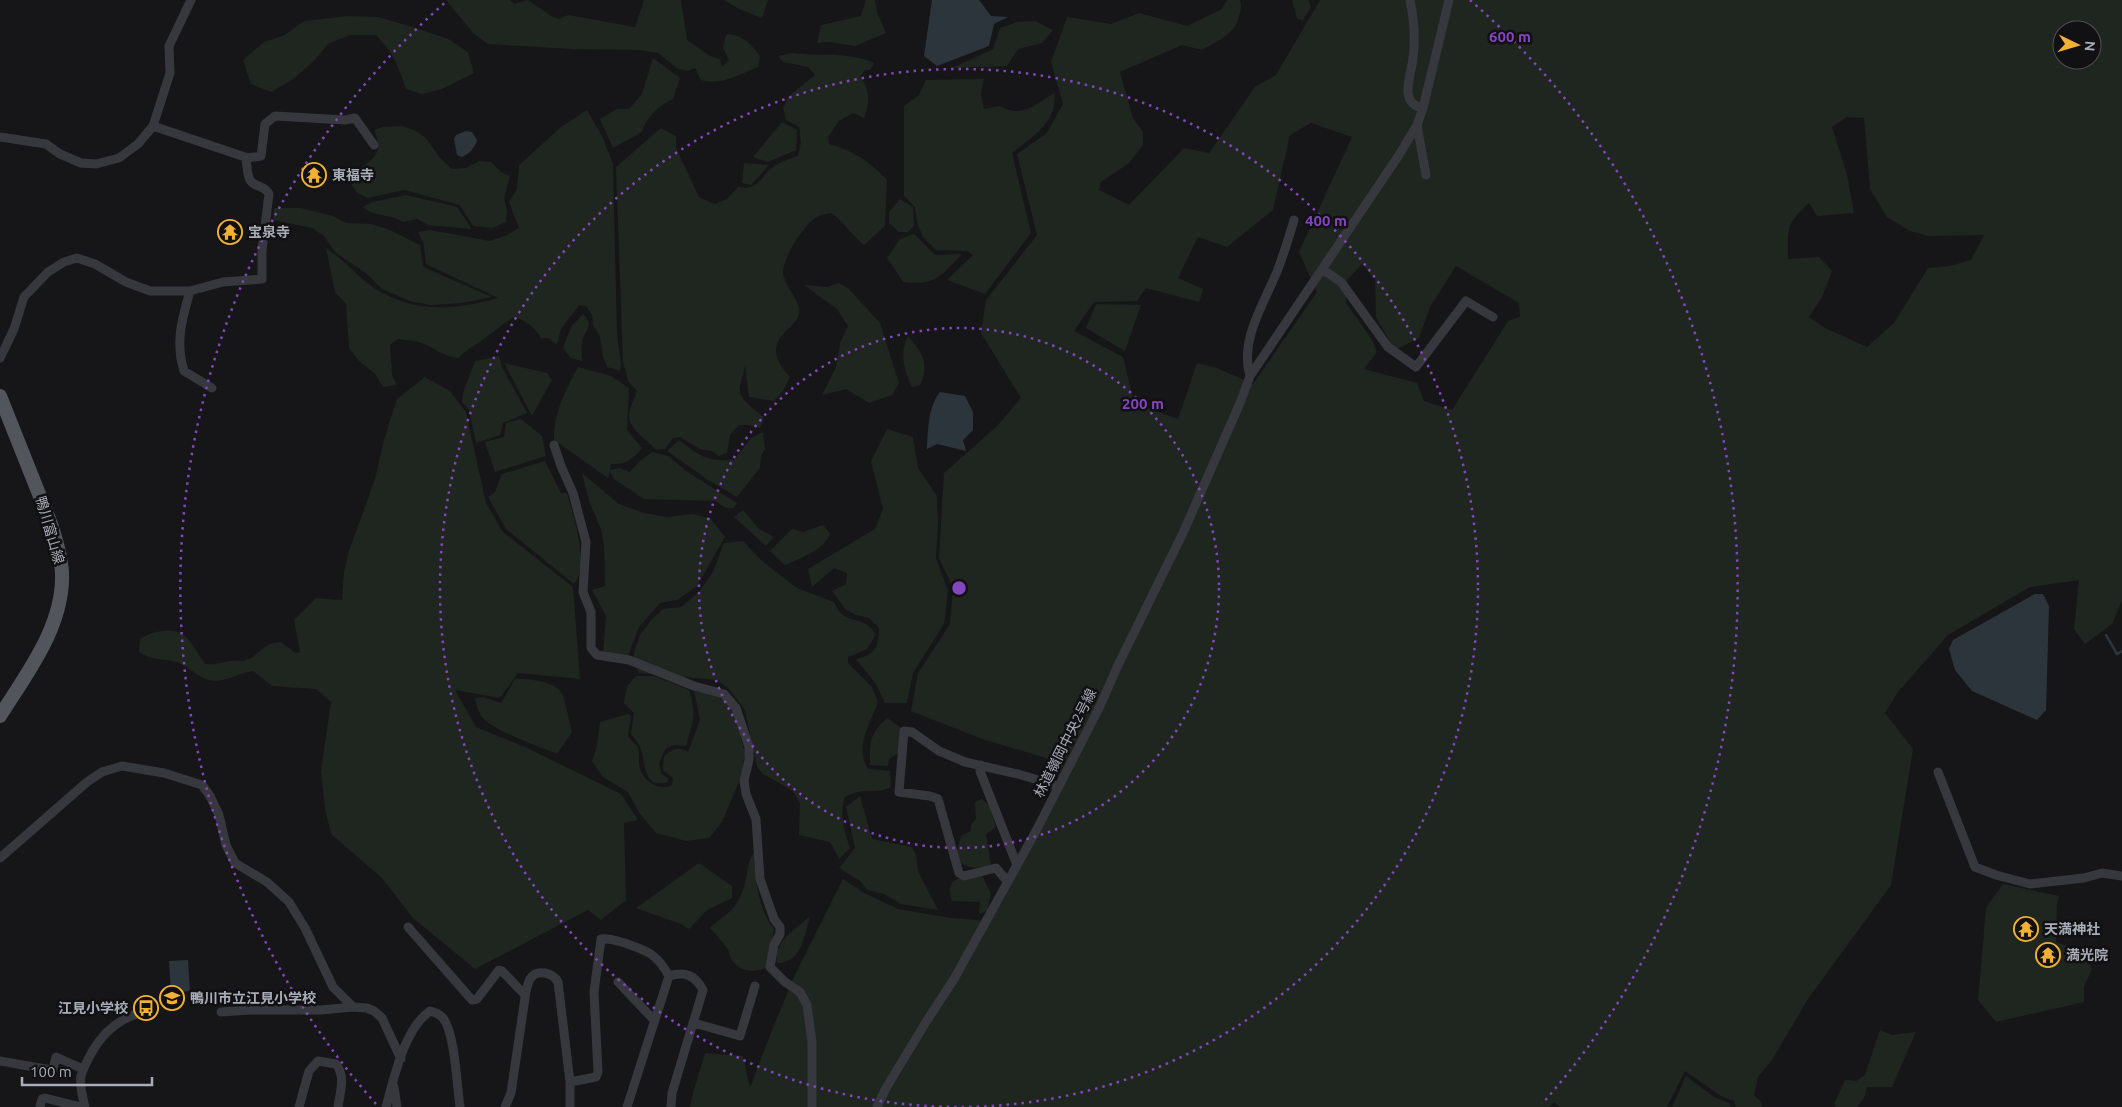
<svg xmlns="http://www.w3.org/2000/svg" width="2122" height="1107" viewBox="0 0 2122 1107" font-family="Ubuntu,'Noto Sans JP',sans-serif">
<style>
.green{fill:#1e261f;fill-rule:evenodd}
.water{fill:#2c353c}
.lines{fill:none;stroke-linecap:round;stroke-linejoin:round}
.stream{stroke:#2c353c;stroke-width:2.5}
.street{stroke:#37383d;stroke-width:9}
.primary{stroke:#53555c;stroke-width:14}
.ring{fill:none;stroke:#8446be;stroke-width:2.5;stroke-dasharray:2.5 5}
.labels{text-anchor:middle;stroke-width:5;stroke-linejoin:round;paint-order:stroke}
.poi-label{font-size:14px;font-weight:bold;fill:#a8adb8;stroke:#111113;text-anchor:start}
.street-label{font-size:14px;fill:#a8adb8;stroke:#111113}
.centre{fill:#8446be;stroke:#111113;stroke-width:2.5}
.ring-label{font-size:15px;text-anchor:middle;font-weight:bold;fill:#8446be;stroke:#111113;stroke-width:5;stroke-linejoin:round;paint-order:stroke}
</style>
<rect width="100%" height="100%" fill="#161618"/>
<!-- green -->
<path class="green" d="M446 0H510L514 4 528 0 553 17 559 19 568 15 635 27 644 0H681L687 40 710 56 720 59 722 67 729 60 723 48 726 35C740 32 753 46 760 56L758 67C741 74 720 86 701 80L695 68 688 71 678 69 658 53 639 50 573 49 488 44 473 33Z
M724 0H768L762 18 739 9Z
M866 0H875L877 12 886 33 855 46 829 42 817 43 821 25 861 16Z
M1227 0H1240C1242 6 1241 10 1239 16 1235 35 1217 41 1202 50L1182 45 1120 72 1133 118 1143 132V145L1129 163 1101 182 1099 190 1129 205 1184 148 1209 153 1255 87 1276 75 1320 0H2122V601L2112 624 2085 644 2074 629 2079 580 2030 587 1948 635 1898 692 1885 713 1913 749 1891 885 1808 999 1772 1060 1758 1077 1754 1095 1761 1102 1762 1107H1736L1734 1101 1721 1096 1685 1071 1667 1107H1560L1554 1102 1549 1107H690L693 1093 705 1053 743 1056 750 1088 770 1035 795 975 843 879 864 893 898 909 951 918 989 921 1062 783 1046 758 982 739 911 711 918 673 950 624 953 588 939 558 944 473 997 426 1021 398 981 333 986 300 1037 235 1017 154 1047 133 1063 104 1051 62 1067 17 1111 24 1139 13 1187 26 1222 9ZM2062 30H2092V60H2062ZM1847 117 1864 118 1870 189 1887 217 1910 231 1928 236 1984 235 1971 260 1950 266 1928 268 1894 323 1867 347 1825 328 1809 317 1822 297 1832 271 1819 257 1788 259C1788 227 1785 226 1809 203L1817 216 1854 213 1847 174 1832 127ZM1311 123 1352 137 1299 252 1317 292 1253 384 1217 368 1197 363 1178 419 1134 403 1123 357 1074 331 1094 302 1137 301 1146 288 1199 302 1203 289 1178 278 1198 237 1227 247 1273 210 1290 135ZM1362 264 1375 279 1376 317 1395 350 1419 338 1430 307 1456 266 1519 303 1520 317 1508 321 1452 410 1424 401 1417 383 1364 369 1377 352 1371 338 1346 303 1347 280Z
M1292 0H1308L1311 7 1303 20 1297 19Z
M348 16 378 17 412 27 448 39 468 52 474 73 442 89 422 94 406 89C398 65 394 54 376 35H350L328 44 315 60 292 80 271 92 251 84 243 60 264 42 283 36 304 21Z
M1035 21 1053 30 1042 43 1018 49 1007 66 952 68 993 49 1000 28 1017 22Z
M793 53C821 57 847 51 874 63L870 70H865L860 77C871 90 870 103 864 118L853 113 839 121 828 137 829 144C852 150 871 162 887 180L885 226 864 245C851 235 845 222 831 213 827 214 822 214 819 216 806 221 782 258 783 273 784 284 797 298 799 308 804 330 752 336 790 377L783 391 774 401 749 397 745 366C744 373 741 379 740 386 737 400 756 409 764 418L760 428 748 425H739L730 435 727 453 719 456 712 451 700 449 680 437 673 438 665 449H655C647 439 628 429 629 414 630 407 635 398 637 391L628 381 623 362 616 167 661 128 676 136V148L699 197 715 204 727 199 738 187C759 191 759 178 773 167 781 161 789 159 798 156L801 142 799 127 786 120 783 108 789 96 815 75 808 67 783 62 778 56Z
M653 58 680 78 673 99C660 105 646 117 642 132L613 148 600 119 617 109H629L642 94Z
M984 79 981 93 984 109 999 106C1023 118 1033 106 1054 93 1059 121 1031 138 1012 153L1031 233 985 294 947 280 973 255 967 251 936 250 923 237 917 223 915 207 904 196V106L919 95 926 80Z
M587 110 602 136 613 164 617 334 621 365 620 371 607 367 603 357 600 336 593 325 592 315 586 306 579 305 561 329 557 345 548 338H541C534 327 527 321 514 317 502 324 493 333 481 341 472 348 466 349 459 358 442 357 434 346 418 342 412 340 404 340 398 339L390 345 392 375 397 385 383 387 375 374 358 360 349 348 346 304 335 292 326 248C343 259 357 276 374 288 415 314 453 310 498 298L426 264 424 245 418 232 430 230 490 241 505 236 519 228 509 202 517 189 519 165 561 127Z
M782 122 797 130 796 150 768 162 753 157Z
M402 126 414 130 426 138 440 158 452 169 466 168 479 161 491 162 501 172 510 176 504 198 507 211 506 222 493 228 473 226 460 205 404 190 368 198 357 193 352 185 355 171C374 159 384 154 374 130L383 127Z
M744 163 769 165 751 185 742 183Z
M406 195 457 207 472 229 428 225 417 219 403 222C390 213 375 218 363 207L373 202Z
M900 199 913 207 914 226 908 232H899L889 223V212Z
M274 208H301L333 216 346 223 371 224 390 230 420 245 423 267 492 297 462 303 431 305 410 301 382 289 367 274 335 252 324 236 312 228 273 220Z
M914 234 935 255 962 254C941 276 935 286 903 282L887 258 900 239Z
M839 283 848 288 880 323 899 383 892 395 869 403 846 389 822 395 836 367 840 343 848 326 837 309 804 285 827 287Z
M1096 304 1141 305 1125 351 1086 328Z
M583 314C596 327 583 330 582 344 581 349 582 355 582 361L571 358 563 348 571 327Z
M908 336C922 353 930 363 920 385L912 387C904 371 899 353 908 336Z
M499 356 502 367 527 413 503 423 500 435 476 443 469 410 462 402 463 393 475 361Z
M504 363 547 373 552 380 532 416Z
M578 367 611 376 629 388 627 430 642 448C634 459 625 465 611 464L610 470 620 468 630 472 639 462 652 452 668 456 686 471 737 503 734 508H726L715 501 644 499 614 479 610 471 608 478 554 440C553 415 566 389 578 367Z
M425 377 450 391 466 412 486 503 503 532 573 587 580 679 518 673 500 698 455 690 476 727 525 747 621 794 638 820 624 823 626 900 601 920 588 910 475 969 413 918 382 878 331 834 325 809 321 771 331 702 316 689 272 686 253 671C239 673 230 680 216 681 201 681 190 667 177 662 163 658 151 661 139 652L140 639C153 631 175 625 187 638 194 646 200 656 205 664 215 665 220 663 229 661 234 660 241 662 246 660 260 656 261 643 281 642L295 653 300 652 294 620 316 598 342 600 344 572 349 551 375 479 384 440 397 399Z
M521 419 542 436 546 456 495 472 485 442 504 437 506 423Z
M887 429 913 437 918 468 937 496 938 522 936 558 948 591 944 624 913 673 907 703H885L876 684 856 659C875 655 879 647 879 628L869 618 856 615 846 610 832 591 846 584 847 573 834 568 812 587 808 569 875 529 883 509 871 461Z
M763 432 765 449 761 456 760 468 737 497 708 480 667 451 679 440C702 457 704 461 734 460L751 438Z
M545 461 561 493H567C573 514 590 566 574 584L506 529 488 497 495 492 502 474Z
M582 473 619 504 644 513 667 517 692 514 710 518 725 537 697 586 677 600 660 603 639 627 628 656 603 652 606 616 592 590 605 586 604 546 601 529 589 501Z
M743 510 759 529 774 537 766 546 734 517Z
M823 525 830 534C823 551 801 558 785 565L770 551 792 529 803 532Z
M743 541 762 561 797 588 834 602C846 629 860 611 876 634L867 649 848 657V663L872 687 878 702C870 725 854 746 868 769L890 771 891 787C877 794 870 789 857 792 853 793 848 795 845 797 839 815 844 830 850 848L839 859 830 842 799 835 800 804 793 791 763 774 757 767 745 710 729 689 717 680 685 677 669 678 654 674 639 673 634 663V652L640 635 652 619 663 609 681 607 699 592 713 572 724 543Z
M636 676H654L689 690C697 716 693 721 686 746L674 745 666 748 659 763 661 773 668 778V782C641 790 646 759 640 747 638 742 634 738 631 734L634 713 624 703 627 686Z
M515 679C528 679 552 680 561 692 566 700 569 722 572 732L557 754C540 747 492 730 482 717 478 711 476 705 475 698L483 697 501 703Z
M694 691 722 696 727 701 735 716 745 753 741 777 722 822 709 838 686 841 656 833 640 814 628 792 603 777 592 761 597 746 600 722 628 714 631 716 628 736C630 739 637 745 638 748 640 754 638 762 640 769 644 781 659 792 672 785L673 778 663 770 664 756C673 749 678 746 688 752L700 720Z
M887 718 900 727 898 753 889 759 888 766 870 765C870 741 869 735 887 718Z
M860 796 872 839 912 847 916 855 918 871 938 910 901 904 884 894 867 890 860 881 839 868 855 848 846 807Z
M982 799 989 805 996 827 986 834 991 865C978 868 971 870 960 862L957 851 961 836 971 831V825L976 819 975 802Z
M754 853C755 878 758 909 774 929L766 968C753 973 738 972 731 958 729 954 729 950 726 947 721 940 716 934 710 928 726 913 735 912 743 890 748 878 746 863 754 853Z
M699 863 732 886V898L707 910 689 929 681 924 636 908Z
M982 875 991 894 987 911 979 914 980 902 952 901C943 876 964 877 982 875Z
M2003 884 2059 896 2057 903 2056 942 2078 950 2092 969 2084 987V1002L1996 1022 1978 1000 1986 908Z
M810 916C805 935 801 964 777 963 773 942 796 929 810 916Z
M1880 1030 1892 1035 1916 1032 1892 1087H1867L1864 1098 1857 1107H1836L1834 1104 1845 1080 1856 1081 1865 1075Z
M1686 1076 1714 1097 1729 1103 1731 1107H1672Z"/>
<!-- water -->
<path class="water" d="M932 0H979L991 16 1008 17 994 24 989 46 937 66 924 56Z
M466 131 472 132 477 140C475 148 469 154 462 157L457 155 454 139 456 135Z
M940 392 965 396 973 412V430L963 440 966 451 937 444 927 449C928 430 928 407 940 392Z
M2035 594H2043L2049 606 2046 710 2037 720 1972 691 1955 670 1949 649 1953 640Z
M188 960 190 991 171 993 169 961Z"/>
<g class="lines">
<!-- stream -->
<path class="stream" d="M2106 635 2117 654 2122 651"/>
<!-- street -->
<path class="street" d="M1410 0C1414 20 1416 38 1413 58 1412 69 1407 82 1408 93 1409 102 1415 107 1423 108
M1417 125 1426 175
M0 137 46 144 60 154 81 163 96 164 119 158 138 144 153 126 170 73 169 46 191 0
M246 158 261 156 265 124 275 116 345 120 355 118 374 145
M1322 269 1341 282 1388 347 1416 367 1466 301 1493 317
M190 291C182 319 175 342 184 371L212 388
M0 358 14 329 24 297 48 272 64 262 77 258 95 264 126 282 150 291H190L223 282 262 279V251L269 194C263 184 255 188 250 180 246 173 248 164 245 157L153 126
M1250 376C1239 339 1265 303 1278 269 1284 253 1289 237 1294 220
M554 445 561 466 573 493 586 542 583 592 591 612V648L597 655 629 660 694 686 724 694 736 708 749 747V760L744 781 746 794 756 819 760 879 774 919 780 927V934L774 945 770 967 785 982 800 992 807 1005 812 1042V1107
M981 765 980 771 1017 865
M1938 772 1975 867 1996 875 2030 884 2084 878 2102 873 2122 876
M0 858 87 782 102 772 122 766 164 773 202 785 210 796 219 815 226 845 235 863 267 882 289 902 305 928 333 987 353 1007
M1008 882 996 868 964 876 959 873 938 799 930 796 899 792 904 731 912 732 939 751 965 762 1018 774 1058 786
M408 927 472 1000 477 999 499 970 502 971 525 995
M618 982 654 1020
M221 1012 250 1010H321L353 1007 367 1008 374 1011 382 1018 401 1059
M694 1023 740 1036 755 986
M0 1061 51 1070 53 1069 56 1057 83 1069
M570 1082 596 1077 598 1072 594 992 601 939C609 938 617 941 625 943 648 951 657 954 669 976
M394 1087 397 1107
M40 1107 42 1099 45 1098 81 1107
M85 1107C83 1097 79 1087 81 1076 83 1068 88 1059 92 1052 106 1027 126 1014 153 1010
M299 1107 309 1071 318 1061 336 1064C346 1077 340 1092 338 1107
M386 1107C394 1078 404 1029 430 1011 436 1013 439 1013 443 1018 455 1033 457 1087 460 1107
M505 1107 511 1093 526 991C527 988 528 982 530 979 537 968 553 973 558 982L570 1082V1107
M627 1107 669 976C685 971 695 975 703 990L672 1093 671 1107
M877 1107 886 1088 926 1022 954 979 1037 829 1100 706 1119 663 1183 533 1240 403 1250 376 1399 155 1417 125 1423 108 1449 0"/>
<!-- primary -->
<path class="primary" d="M0 396 51 524C56 540 61 556 62 573 64 626 27 673 0 716"/>
</g>
<!-- distance rings -->
<g class="ring">
<circle cx="959" cy="588" r="260"/>
<circle cx="959" cy="588" r="519"/>
<path d="M376 1104A779 779 0 0 1 448 0M1470 0A779 779 0 0 1 1542 1104"/>
</g>
<!-- icons -->
<defs>
<symbol id="temple-ring" viewBox="-11 -11 22 22"><circle r="9.5" fill="#111113" stroke="#f2b134" stroke-width="1.5"/><path d="M0-6L5-2H3V0L6.5 2.5H4V6H1.5V3h-3V6H-4V2.5H-6.5L-3 0V-2H-5Z" fill="#f2b134"/></symbol>
<symbol id="school-ring" viewBox="-11 -11 22 22"><circle r="9.5" fill="#111113" stroke="#f2b134" stroke-width="1.5"/><path d="M0-5L7-2L0 1L-7-2ZM-4 1L0 2.5L4 1V4Q0 6-4 4Z" fill="#f2b134"/></symbol>
<symbol id="bus-ring" viewBox="-11 -11 22 22"><circle r="9.5" fill="#111113" stroke="#f2b134" stroke-width="1.5"/><path d="M-5-6H5V4H4V6H2V4H-2V6H-4V4H-5ZM-3.5-4V0h7V-4ZM-3.5 1.2v1.5H-2V1.2ZM2 1.2v1.5H3.5V1.2Z" fill="#f2b134"/></symbol>
</defs>
<g fill-rule="evenodd">
<use href="#temple-ring" x="300" y="161" width="28" height="28"/>
<use href="#temple-ring" x="216" y="218" width="28" height="28"/>
<use href="#temple-ring" x="2012" y="915" width="28" height="28"/>
<use href="#temple-ring" x="2034" y="941" width="28" height="28"/>
<use href="#school-ring" x="158" y="984" width="28" height="28"/>
<use href="#bus-ring" x="132" y="994" width="28" height="28"/>
</g>
<g class="labels">
<!-- poi labels -->
<g class="poi-label">
<text x="332" y="180">東福寺</text>
<text x="248" y="237">宝泉寺</text>
<text x="2044" y="934">天満神社</text>
<text x="2066" y="960">満光院</text>
<text x="190" y="1003">鴨川市立江見小学校</text>
<text x="128" y="1013" text-anchor="end">江見小学校</text>
</g>
<!-- street labels -->
<g class="street-label">
<text transform="translate(50 530) rotate(74)" y="5">鴨川富山線</text>
<text transform="translate(1065 743) rotate(-63)" y="5">林道嶺岡中央2号線</text>
</g>
</g>
<circle cx="959" cy="588" r="8" class="centre"/>
<g class="ring-label">
<text x="1510" y="42">600 m</text>
<text x="1326" y="226">400 m</text>
<text x="1143" y="409">200 m</text>
</g>
<!-- north arrow -->
<g transform="translate(2077 45) rotate(95)"><circle r="24" fill="#111113" stroke="#4d4f55"/>
<path d="M0-4L9 19L0 12L-9 19Z" fill="#f2b134"/>
<text y="-8" font-size="14" font-weight="bold" text-anchor="middle" fill="#a8adb8">N</text>
</g>
<!-- scale -->
<path d="M22 1077v8h130v-8" fill="none" stroke="#a8adb8" stroke-width="2.5"/>
<text x="30" y="1077" font-size="15" fill="#a8adb8" stroke="#111113" stroke-width="4" paint-order="stroke">100 m</text>
</svg>
